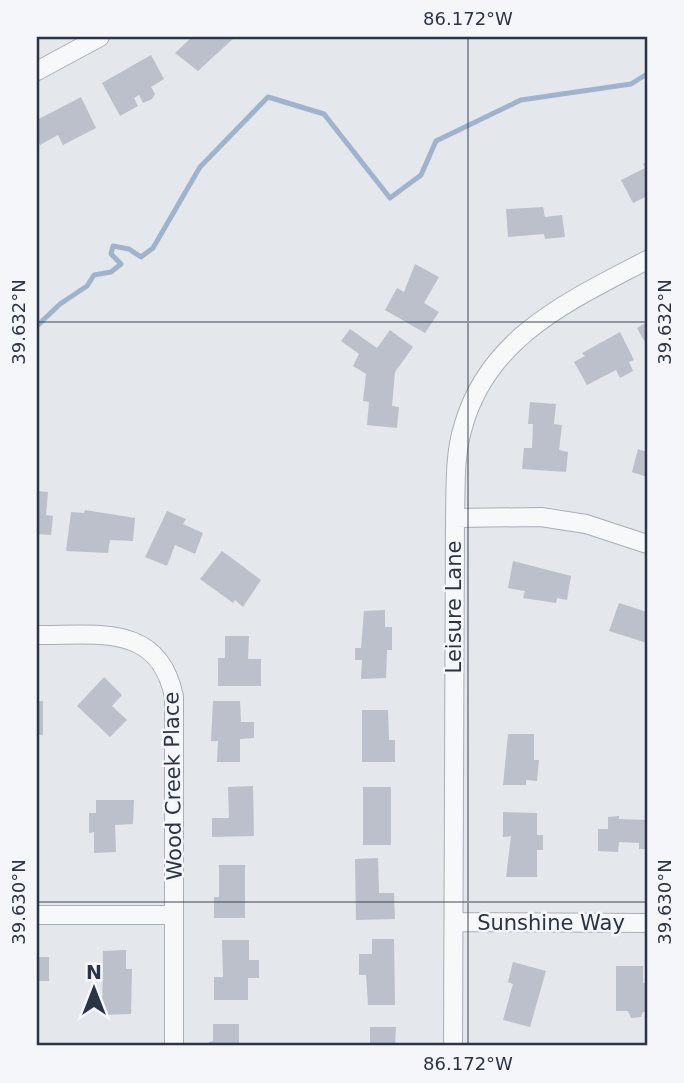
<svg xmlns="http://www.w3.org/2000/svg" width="684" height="1083" viewBox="0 0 684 1083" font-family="'DejaVu Sans',sans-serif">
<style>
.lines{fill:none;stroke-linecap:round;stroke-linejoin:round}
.stream{stroke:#9fb4cc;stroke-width:5}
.building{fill:#bbc0ca}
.street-casing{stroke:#a9aeb7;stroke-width:20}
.street{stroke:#f7f8fa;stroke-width:18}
.ticks{fill:none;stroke:#2b3445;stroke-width:2;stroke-opacity:0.45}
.labels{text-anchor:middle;stroke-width:5;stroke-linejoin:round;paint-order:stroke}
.street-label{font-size:21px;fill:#2b3445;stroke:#f4f6f9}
.neatline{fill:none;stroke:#2b3445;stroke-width:2.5}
.ticks-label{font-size:18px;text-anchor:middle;fill:#2b3445}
</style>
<rect width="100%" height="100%" fill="#e4e7ec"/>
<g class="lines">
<!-- stream -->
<path class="stream" d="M37 326 60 304 87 286 94 275 111 272 121 264 111 254 113 246 129 249 141 257 153 248 200 167 268 97 324 114 390 198 421 175 436 141 521 100 631 84 647 74"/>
</g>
<!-- building -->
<path class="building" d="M192 37 200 38 235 37 198 71 175 53Z
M151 55 164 79 151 87 155 94 152 99 143 103 139 95 134 98 138 106 120 116 102 83Z
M81 97 96 128 63 145 58 135 40 145 37 138V120Z
M647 162V196L633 203 621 180 645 168 643 164Z
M543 207 545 217 562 215 565 237 545 239 544 234 508 237 506 209Z
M415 264 439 277 424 303 439 312 425 333 385 310 397 288 404 292Z
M647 322V346L637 328Z
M350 329 377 348 390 330 413 347 395 372 392 406 399 407 397 428 367 425 369 402 363 401 366 374 353 366 359 354 341 341Z
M620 332 634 360 629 362 633 371 620 378 616 370 587 385 574 362 585 356 582 353Z
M530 402 556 404 554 424 562 425 559 450 568 452 566 472 522 469 524 448H532L533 424H528Z
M638 449 647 452V477L632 472Z
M37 491 48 492 46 515 53 516 51 535 37 534Z
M85 510 135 518 133 541 110 540 108 553 66 551 71 512 84 513Z
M167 511 186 519 183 524 203 533 195 554 175 545 167 566 145 557Z
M222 551 261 580 243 607 235 600 233 603 200 579Z
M513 561 571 576 567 600 557 598 556 603 523 598 525 591 508 588Z
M619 603 647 612V643L609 631Z
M385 610V627H392V650H387L386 678 361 679 362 660H355V648H361L364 611Z
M225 636H249L248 659H261V686H218V658H225Z
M104 677 122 695 112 706 127 720 110 737 77 706Z
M37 701H43V735H37Z
M213 701H240L241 722H254V738L240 739V762H217L218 741H211Z
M362 710H388L389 740H395V762H362Z
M508 734H534V760H539L537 781 526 780V785H503Z
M253 786 254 836 212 837V818H229L228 787Z
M363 787H391V845H363Z
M96 800H134L133 824 115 825 116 852 94 853V832L89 833V813H96Z
M503 812 537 813V835H543V850H537V877H506L511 836 503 837Z
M619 816V819L647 820V849H639V843L619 842 618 852 598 851V829H608V817Z
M378 858 379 893H394L395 919 356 920 355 859Z
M219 865H245V918H214V897H219Z
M372 939H394L395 1005H368L366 975H359V954H372Z
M222 940H249V960H259V978H248V1000H214V977H223Z
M126 950V969H132L131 1014 102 1015 103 951Z
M37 957H49V981H37Z
M513 962 546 971 530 1027 503 1020 513 984 508 982Z
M616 966H643V983H647V1012H643L641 1017 631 1018 628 1011H616Z
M213 1024H239V1045L209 1046V1042L213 1041Z
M370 1027H396L395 1046H361V1043H370Z"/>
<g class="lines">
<defs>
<path id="street" d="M37 71 100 37
M455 518 541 517 586 524 647 544
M37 635C97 636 159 622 174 697V1046
M37 915H174
M454 922 647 923
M453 1046 455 518C456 488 454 456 463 427 488 336 571 300 647 260"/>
</defs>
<!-- street casing -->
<use href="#street" class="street-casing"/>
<!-- street -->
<use href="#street" class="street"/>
</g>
<!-- ticks -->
<path class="ticks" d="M468 37V1046M37 322H647M37 902H647"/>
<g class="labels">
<!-- street labels -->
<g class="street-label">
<text transform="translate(454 607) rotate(-90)" y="7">Leisure Lane</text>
<text transform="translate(173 786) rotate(-91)" y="7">Wood Creek Place</text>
<text x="551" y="930">Sunshine Way</text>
</g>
</g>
<!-- border -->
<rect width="684" height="1083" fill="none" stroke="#f4f6f9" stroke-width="77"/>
<!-- north arrow -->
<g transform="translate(94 989)" stroke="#f4f6f9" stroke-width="5" paint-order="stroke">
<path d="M0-5L12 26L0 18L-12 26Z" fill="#2b3445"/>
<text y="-10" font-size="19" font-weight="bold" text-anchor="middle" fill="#2b3445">N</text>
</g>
<rect x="38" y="38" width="608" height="1006" class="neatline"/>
<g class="ticks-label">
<text x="468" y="25">86.172°W</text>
<text transform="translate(19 322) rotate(-90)" y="6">39.632°N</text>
<text transform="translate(665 322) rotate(-90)" y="6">39.632°N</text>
<text transform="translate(19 902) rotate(-90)" y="6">39.630°N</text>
<text transform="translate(665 902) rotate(-90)" y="6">39.630°N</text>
<text x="468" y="1070">86.172°W</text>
</g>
</svg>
